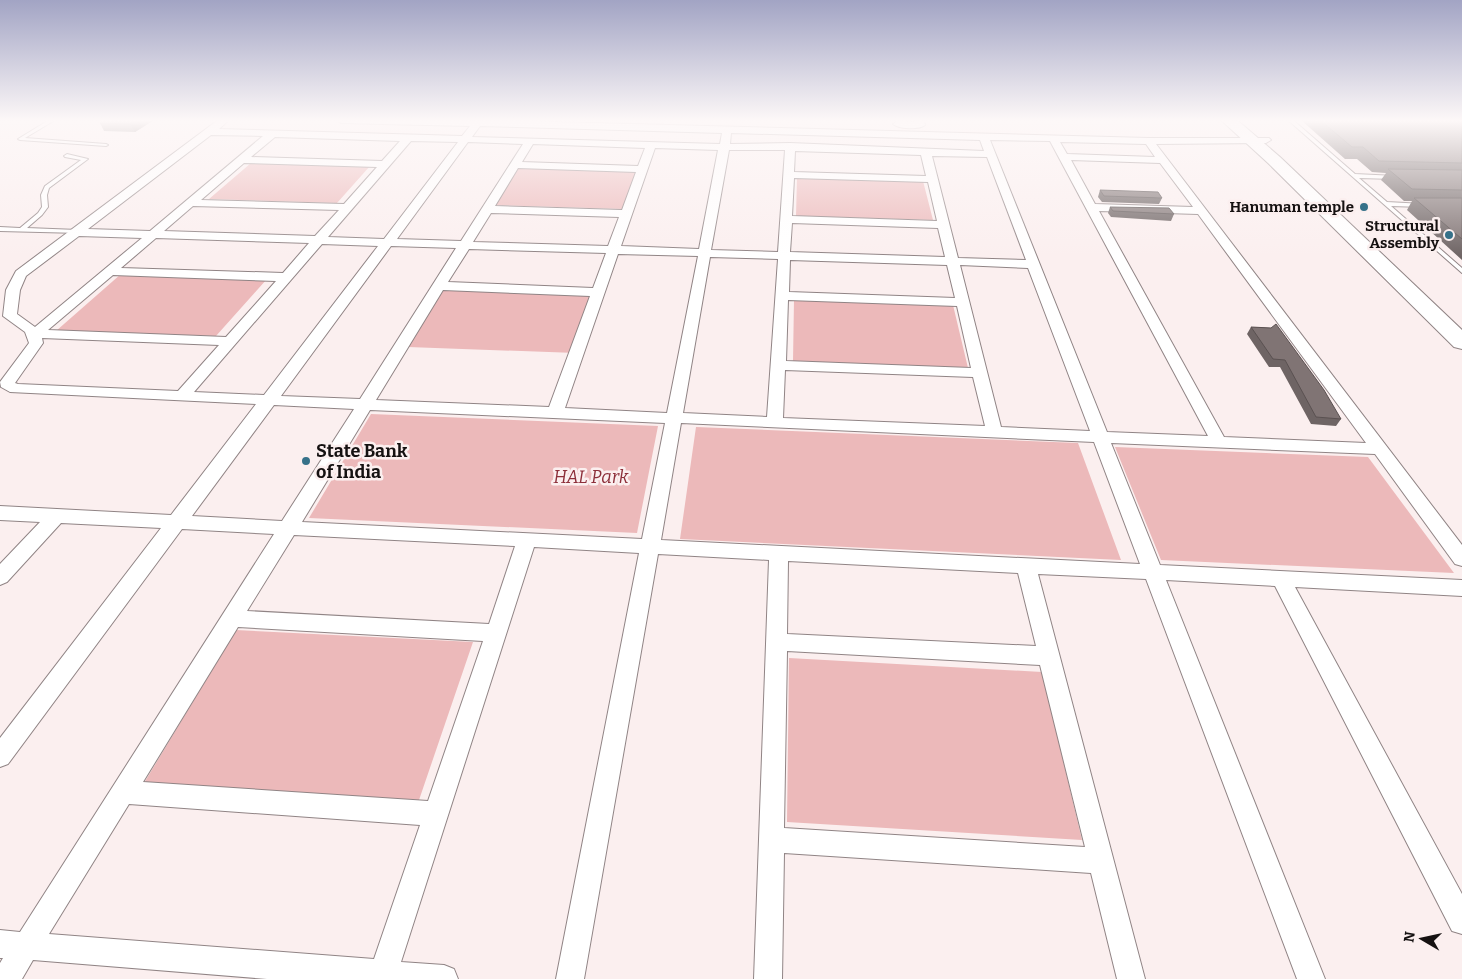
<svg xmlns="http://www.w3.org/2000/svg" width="1462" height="979" viewBox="0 0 1462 979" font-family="Bitter,serif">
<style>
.green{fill:#ecb9ba}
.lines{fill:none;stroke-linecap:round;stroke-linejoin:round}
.lane-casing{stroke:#908485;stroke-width:2}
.street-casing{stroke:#908485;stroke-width:2}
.primary-casing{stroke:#908485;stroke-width:2}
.lane{fill:#fff;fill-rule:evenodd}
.street{fill:#fff;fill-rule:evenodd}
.primary{fill:#fff;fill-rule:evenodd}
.wall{fill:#6e6464}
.shaded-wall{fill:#5a5151}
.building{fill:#807474;stroke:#5a5151}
.poi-dot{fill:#367189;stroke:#fbefef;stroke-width:2}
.labels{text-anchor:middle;stroke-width:5;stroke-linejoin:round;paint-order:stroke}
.far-poi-label{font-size:15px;font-weight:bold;fill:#151111;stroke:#fbefef;text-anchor:end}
.poi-label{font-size:18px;font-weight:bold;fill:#151111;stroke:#fbefef;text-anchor:start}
.park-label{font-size:18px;font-style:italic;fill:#8d2f3a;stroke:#fbefef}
</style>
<rect width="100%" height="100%" fill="#fbefef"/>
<!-- green -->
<path class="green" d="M251 163 370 166 337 203 209 199Z
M514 168 636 171 624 209 492 205Z
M797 178 923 181 933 220 796 216Z
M121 274 267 279 216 336 56 331Z
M444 288 596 293 576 353 408 347Z
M794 300 953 305 968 368 793 361Z
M371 414 658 426 637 533 309 518Z
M696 427 1078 443 1121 560 680 539Z
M1115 447 1368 457 1454 573 1161 560Z
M236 630 473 642 419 800 144 783Z
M789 658 1042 672 1082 840 787 822Z"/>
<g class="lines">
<defs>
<path id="lane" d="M49 120H55L25 138 106 144 108 145 106 146 20 140 18 139Z
M1288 120H1293L1355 174 1396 176 1397 177 1394 179 1359 178 1387 202 1424 204V206L1422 207 1391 206 1462 268V273Z
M67 154 88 159 49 188 47 195 48 207 42 215 27 228 78 230 80 231V233L0 231V227L20 228 38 213 42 207 41 195 45 186 81 160 65 157 64 156Z"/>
<path id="street" d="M218 120H229L219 129 462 136 470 126 341 123 337 120H484L1149 138H1269L1271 140 1266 143 1156 144 1462 545V566L1455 564 1375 454 1111 443 1160 565 1462 580V596L1295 587 1462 894V934L1452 931 1275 586 1166 580 1325 979H1297L1146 579 1038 574 1145 979H1117L1091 873 784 853 782 979H754L769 560 658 554 584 979H556L639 553 534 547 401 962 444 965 454 969 458 979H267L33 960 22 979H0V963L3 958H0V930L20 932 274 534 182 529 8 764 0 767V738L161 528 61 523 7 582 0 585V564L40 522 0 520V506L171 515 256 404 10 392 1 387 0 382 29 343 25 332 3 316 6 290 16 271ZM480 126 722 133 720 144 472 137ZM731 133 980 140 984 151 790 143 730 144ZM211 135 263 136 150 231 88 229ZM275 137 400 141 382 161 251 157ZM990 140 1050 141 1208 436 1107 432ZM411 141 458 142 384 239 328 237ZM468 142 523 144 461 241 397 239ZM1060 142 1146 144 1155 157 1067 154ZM533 144 645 148 638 166 522 162ZM655 148 718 150 699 249 621 246ZM729 150H785L778 252 711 250ZM795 151 921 155 926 176 794 172ZM932 156 987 157 1026 260 958 258ZM1071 160 1160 163 1193 207 1095 204ZM244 163 377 167 344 204 201 200ZM518 168 636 172 622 210 495 206ZM794 178 928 182 937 221 792 216ZM193 206 339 210 315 236 164 231ZM1099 211 1198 214 1366 443 1224 437ZM491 213 619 217 608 246 473 242ZM792 223 938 228 945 257 790 252ZM79 236 142 238 35 327 17 314 20 290 26 276ZM156 238 309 243 283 273 121 268ZM322 244 378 246 264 395 194 392ZM391 246 456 248 360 399 281 396ZM469 249 606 253 593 288 448 282ZM618 254 698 256 667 413 565 408ZM710 257 778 259 767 417 683 413ZM790 260 947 265 955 298 789 292ZM960 265 1028 268 1090 431 1001 427ZM113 275 276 281 226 337 48 330ZM443 290 590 296 549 407 376 400ZM788 300 957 306 971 368 786 361ZM42 338 219 345 178 391 18 384 15 383 43 343ZM785 370 973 377 985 426 783 418ZM274 405 354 409 282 521 192 516ZM370 410 665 423 642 539 302 522ZM681 423 1094 442 1140 564 661 540ZM294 535 515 546 489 624 247 611ZM788 561 1018 573 1036 646 787 634ZM238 627 483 641 428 801 143 782ZM787 651 1040 665 1085 847 784 828ZM129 804 420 825 374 959 49 934Z
M914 120H924L925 125C919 130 899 129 893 124L898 121 915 122Z"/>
<path id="primary" d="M1221 120H1237L1280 157 1462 330V349L1454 347 1268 163Z"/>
</defs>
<!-- lane casing -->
<use href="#lane" class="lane-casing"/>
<!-- street casing -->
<use href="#street" class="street-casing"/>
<!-- primary casing -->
<use href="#primary" class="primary-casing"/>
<!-- lane -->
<use href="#lane" class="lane"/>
<!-- street -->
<use href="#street" class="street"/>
<!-- primary -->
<use href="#primary" class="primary"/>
</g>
<!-- wall -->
<path class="wall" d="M154 120 135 132 104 131 100 123Z
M1301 120H1462V260L1407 210 1412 201H1404L1381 180 1386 173 1372 172 1357 159H1345Z
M1100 190 1162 198 1159 204 1102 202 1098 197Z
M1110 207 1174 214 1171 221 1111 217 1108 213Z
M1251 327 1271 328 1341 419 1336 426 1311 424 1280 367H1269L1247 334Z"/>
<!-- shaded-wall -->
<path class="shaded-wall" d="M136 120H154L135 132 130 124Z"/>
<!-- building -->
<path class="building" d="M103 120H136L130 124 100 123Z
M1320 120H1462V163L1379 161 1363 147H1352Z
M1388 169 1462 170V190L1412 189Z
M1100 190 1158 192 1162 198 1104 196Z
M1414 198H1462V239Z
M1110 207 1169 208 1174 214 1113 211Z
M1276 324 1324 390 1341 419 1316 417 1285 360 1273 359 1251 327 1271 328Z"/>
<!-- sky -->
<linearGradient id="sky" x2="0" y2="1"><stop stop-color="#a2a4c4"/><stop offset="0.47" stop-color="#fdf8f8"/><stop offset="1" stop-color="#fdf8f8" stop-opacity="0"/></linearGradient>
<rect width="1462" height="257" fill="url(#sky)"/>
<!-- markers -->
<g class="poi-dot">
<circle cx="1364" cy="207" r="5"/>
<circle cx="1449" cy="235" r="5"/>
<circle cx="306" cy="461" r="5"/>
</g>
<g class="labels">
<!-- far-poi labels -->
<g class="far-poi-label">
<text x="1354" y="212">Hanuman temple</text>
<text x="1439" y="231">Structural<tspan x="1439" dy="17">Assembly</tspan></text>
</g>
<!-- poi labels -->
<g class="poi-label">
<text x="316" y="457">State Bank<tspan x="316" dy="21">of India</tspan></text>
</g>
<!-- park labels -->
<g class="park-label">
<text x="591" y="483">HAL Park</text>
</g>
</g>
<!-- north arrow -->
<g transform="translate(1422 939) rotate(279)" stroke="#fbefef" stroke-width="4" paint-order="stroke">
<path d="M0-4L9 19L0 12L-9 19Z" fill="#151111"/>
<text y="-8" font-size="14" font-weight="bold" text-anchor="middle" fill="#151111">N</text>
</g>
</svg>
